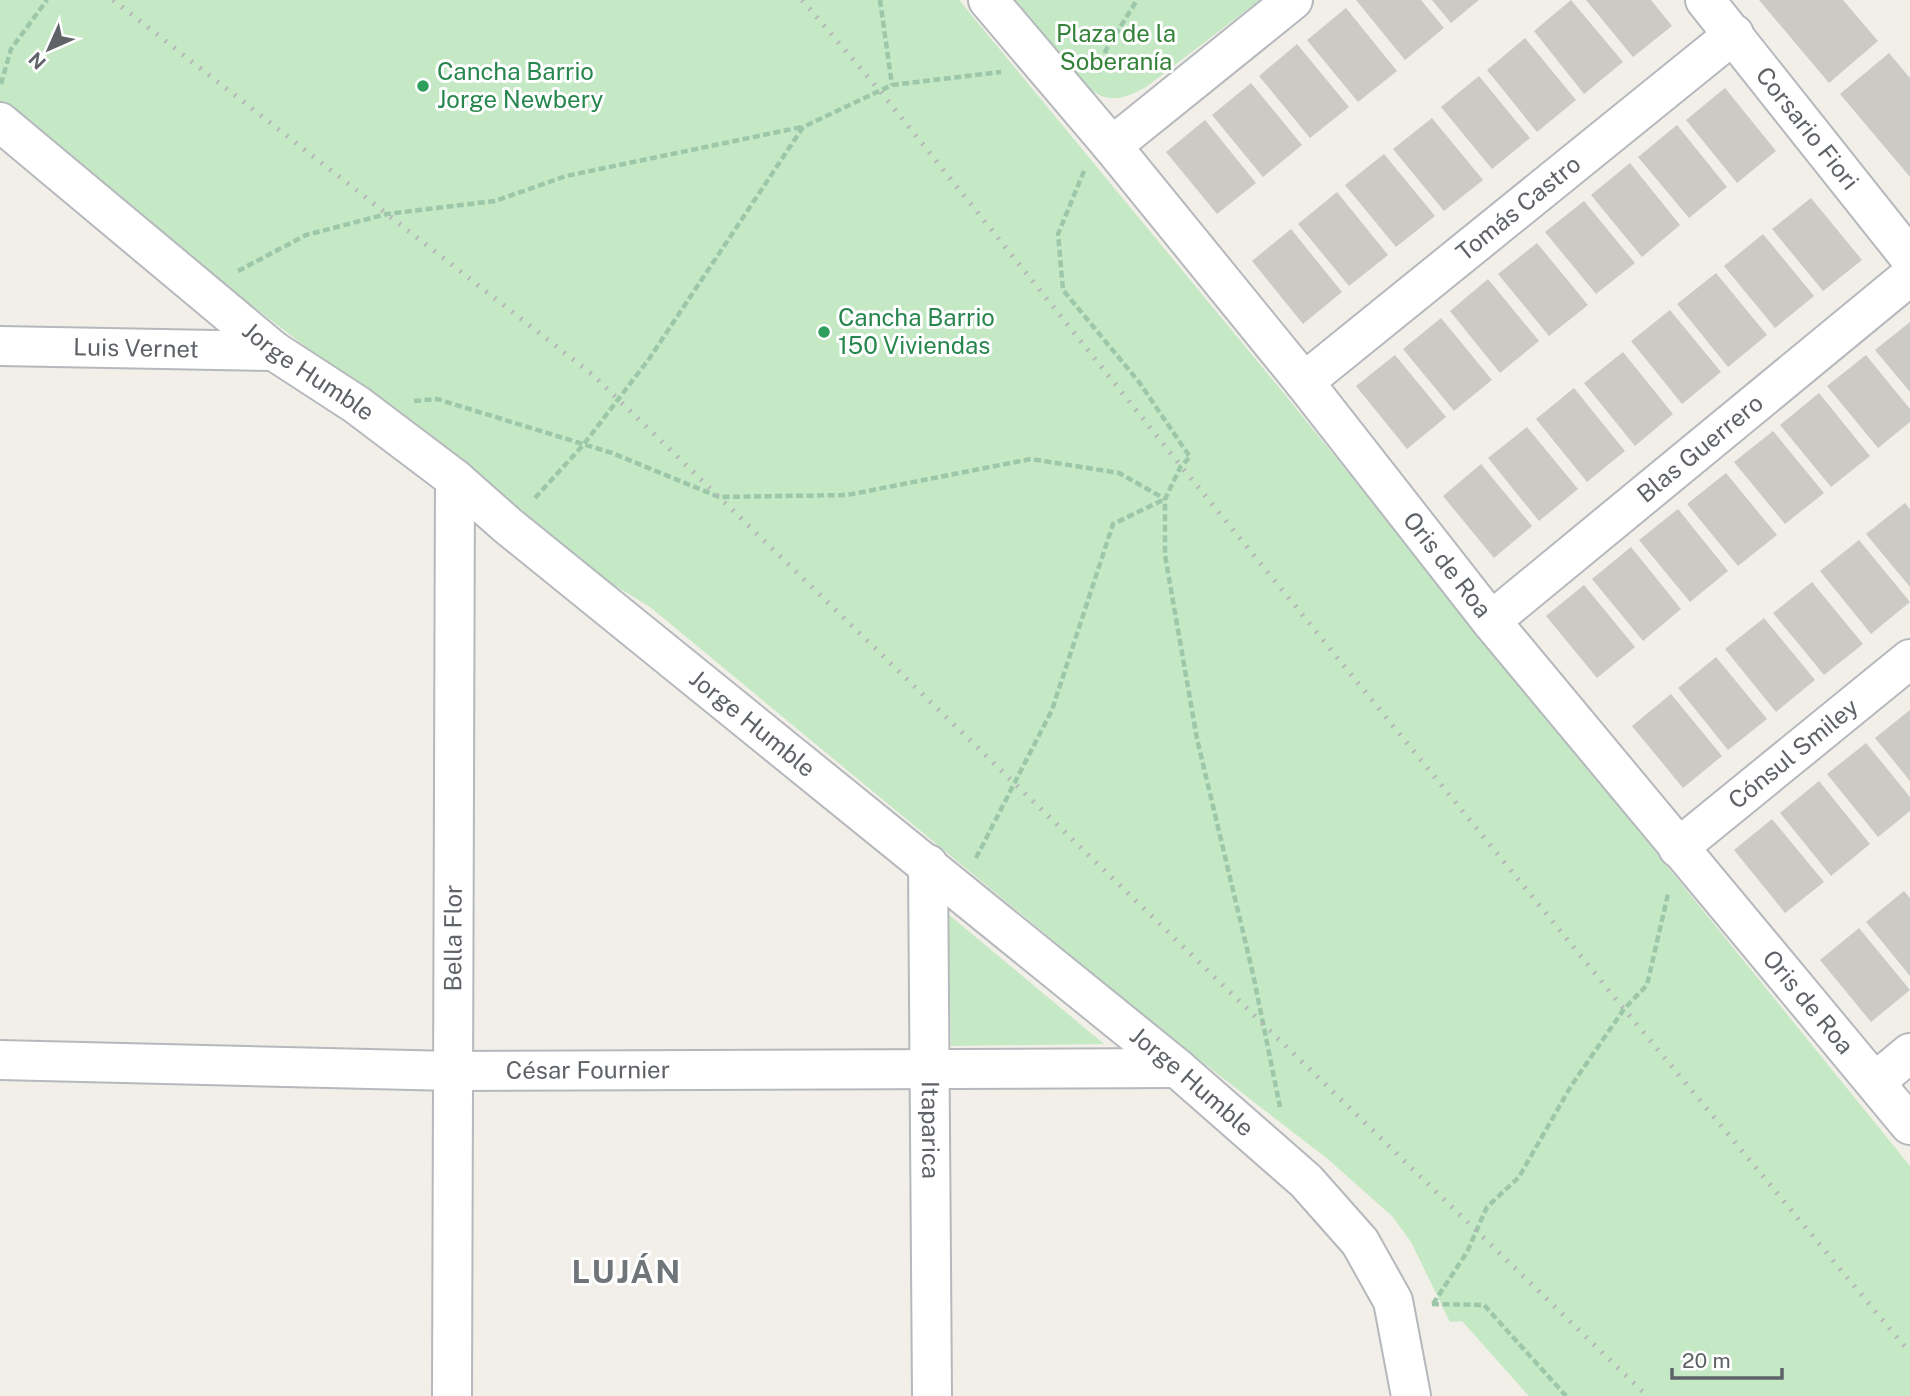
<svg xmlns="http://www.w3.org/2000/svg" width="1910" height="1396" viewBox="0 0 1910 1396" font-family="'Public Sans',sans-serif">
<style>
.green{fill:#c5e8c5}
.building{fill:#cccac5}
.lines{fill:none;stroke-linecap:round;stroke-linejoin:round}
.street-casing{stroke:#b5b8bc;stroke-width:42}
.path{stroke:#9cc7a9;stroke-width:4.5;stroke-dasharray:7 3.5;stroke-linecap:butt}
.street{stroke:#fff;stroke-width:38}
.rail{stroke:#b6b7b8;stroke-width:5;stroke-dasharray:2 9;stroke-linecap:butt}
.leisure-dot{fill:#2e9e5b;stroke:#fff;stroke-width:2.5}
.labels{text-anchor:middle;stroke-width:6;stroke-linejoin:round;paint-order:stroke}
.park-label{font-size:24px;fill:#348238;stroke:#fff}
.leisure-label{font-size:24px;fill:#27864d;stroke:#fff;text-anchor:start}
.street-label{font-size:24px;fill:#5f6368;stroke:#fff}
.district-label{font-size:32px;font-weight:bold;letter-spacing:2px;fill:#70757a;stroke:#fff}
</style>
<rect width="100%" height="100%" fill="#f1efe8"/>
<!-- green -->
<path class="green" d="M0 0H959L1286 396 1910 1166V1396H1529L1462 1321 1450 1322 1411 1242 1392 1216 1329 1160 1166 1034 650 607 602 578 466 463 345 377 154 230 0 103Z
M1013 0H1260L1146 87C1133 94 1120 101 1105 97 1080 91 1032 22 1013 0Z
M948 914 1104 1044 951 1046Z"/>
<!-- building -->
<path class="building" d="M1356 0H1421L1444 28 1405 60Z
M1432 0H1479L1451 23Z
M1571 0 1623 62 1584 94 1534 31Z
M1586 0H1651L1672 26 1633 57Z
M1759 0H1843L1878 41 1829 83Z
M1346 8 1397 71 1358 102 1307 40Z
M1525 38 1576 100 1537 132 1487 70Z
M1297 44 1349 107 1310 138 1259 76Z
M1889 53 1910 78V177L1840 94Z
M1479 76 1530 138 1492 169 1441 107Z
M1251 83 1302 145 1263 177 1212 115Z
M1725 88 1776 151 1737 183 1686 120Z
M1432 118 1483 180 1444 211 1393 149Z
M1205 120 1256 183 1217 214 1166 152Z
M1677 125 1727 187 1689 218 1638 157Z
M1384 154 1435 216 1396 247 1345 185Z
M1630 163 1680 225 1642 257 1591 195Z
M1337 192 1388 255 1349 286 1298 224Z
M1811 198 1862 260 1823 291 1772 229Z
M1584 201 1635 263 1596 294 1545 232Z
M1291 229 1342 292 1303 324 1252 261Z
M1763 234 1814 296 1775 328 1724 266Z
M1537 243 1588 305 1549 336 1498 274Z
M1716 273 1767 335 1728 367 1677 304Z
M1488 279 1539 341 1500 373 1450 311Z
M1670 310 1721 372 1682 404 1631 341Z
M1441 318 1492 380 1454 411 1403 349Z
M1910 322V392L1875 350Z
M1623 352 1673 414 1635 446 1584 383Z
M1395 355 1446 417 1407 449 1356 386Z
M1866 355 1910 409V422L1878 448 1827 386Z
M1574 388 1625 451 1587 482 1536 419Z
M1819 393 1870 456 1831 487 1780 425Z
M1527 427 1578 489 1539 521 1488 458Z
M1773 431 1824 493 1785 524 1734 462Z
M1481 464 1532 526 1494 558 1443 496Z
M1726 473 1777 535 1738 566 1687 504Z
M1905 503 1910 509V587L1866 534Z
M1678 509 1728 571 1690 602 1639 540Z
M1859 540 1910 602 1871 634 1820 571Z
M1631 547 1681 609 1643 641 1592 579Z
M1812 582 1863 644 1824 675 1773 613Z
M1584 585 1635 647 1597 678 1546 616Z
M1764 618 1815 680 1776 712 1725 649Z
M1716 657 1767 719 1728 750 1678 688Z
M1671 694 1722 756 1683 788 1632 726Z
M1910 710V781L1875 738Z
M1866 743 1910 797V811L1878 837 1827 774Z
M1819 781 1870 844 1831 876 1780 813Z
M1772 819 1824 882 1785 913 1734 850Z
M1904 891 1910 898V976L1866 922Z
M1859 928 1910 990 1871 1022 1820 960Z"/>
<g class="lines">
<defs>
<g id="street">
<path id="s1" d="M988 0 1112 146 1304 382 1491 621 1910 1125"/>
<path id="s2" d="M1705 0 1910 258"/>
<path id="s3" d="M0 122 274 351 357 405 455 479 507 525 1177 1068 1306 1181 1360 1242 1393 1301 1411 1396"/>
<path d="M1112 146 1293 0"/>
<path id="s4" d="M0 346 274 351"/>
<path id="s5" d="M1304 382 1734 34"/>
<path id="s6" d="M1491 621 1910 276"/>
<path id="s7" d="M1678 848 1910 659"/>
<path id="s8" d="M928 864 932 1396"/>
<path id="s9" d="M0 1060 453 1071 1177 1068"/>
<path d="M1875 1082 1910 1053"/>
<path id="s10" d="M452 1396 455 479"/>
</g>
</defs>
<!-- street casing -->
<use href="#street" class="street-casing"/>
<!-- path -->
<path class="path" d="M880 0 892 85
M1098 73 1106 50 1137 0
M1 84 11 49 47 0
M1084 171 1058 234 1063 290 1139 382 1190 457 1181 466 1165 499V555L1197 739 1253 974 1280 1107
M238 271 306 235 387 214 495 201 566 176 802 127
M414 401 437 399 612 453 719 497 847 495 1031 459 1119 473 1165 499
M535 498 584 444 649 359 803 127 892 85 1001 72
M976 858 1052 710 1113 524 1165 499
M1432 1304 1484 1305 1566 1396
M1433 1304 1467 1252 1487 1207 1519 1177 1571 1086 1624 1009 1647 985 1668 894"/>
<!-- street -->
<use href="#street" class="street"/>
<!-- rail -->
<path class="rail" d="M113 0 593 375 1647 1396
M802 0 880 91 1181 466 1624 1009 1910 1353"/>
</g>
<!-- markers -->
<g class="leisure-dot">
<circle cx="423" cy="86" r="7"/>
<circle cx="824" cy="332" r="7"/>
</g>
<g class="labels">
<!-- park labels -->
<g class="park-label">
<text x="1116" y="42">Plaza de la<tspan x="1116" dy="28">Soberanía</tspan></text>
</g>
<!-- leisure labels -->
<g class="leisure-label">
<text x="437" y="80">Cancha Barrio<tspan x="437" dy="28">Jorge Newbery</tspan></text>
<text x="838" y="326">Cancha Barrio<tspan x="838" dy="28">150 Viviendas</tspan></text>
</g>
<!-- street labels -->
<g class="street-label">
<text dy="8" stroke="none"><textPath href="#s2" startOffset="164">Corsario Fiori</textPath></text>
<text dy="8" stroke="none"><textPath href="#s5" startOffset="276">Tomás Castro</textPath></text>
<text dy="8" stroke="none"><textPath href="#s4" startOffset="136">Luis Vernet</textPath></text>
<text dy="8" stroke="none"><textPath href="#s3" startOffset="397">Jorge Humble</textPath></text>
<text dy="8" stroke="none"><textPath href="#s6" startOffset="271">Blas Guerrero</textPath></text>
<text dy="8" stroke="none"><textPath href="#s1" startOffset="728">Oris de Roa</textPath></text>
<text dy="8" stroke="none"><textPath href="#s3" startOffset="964">Jorge Humble</textPath></text>
<text dy="8" stroke="none"><textPath href="#s7" startOffset="149">Cónsul Smiley</textPath></text>
<text dy="8" stroke="none"><textPath href="#s10" startOffset="458">Bella Flor</textPath></text>
<text dy="8" stroke="none"><textPath href="#s1" startOffset="1295">Oris de Roa</textPath></text>
<text dy="8" stroke="none"><textPath href="#s9" startOffset="588">César Fournier</textPath></text>
<text dy="8" stroke="none"><textPath href="#s3" startOffset="1531">Jorge Humble</textPath></text>
<text dy="8" stroke="none"><textPath href="#s8" startOffset="266">Itaparica</textPath></text>
</g>
<!-- district labels -->
<g class="district-label">
<text x="627" y="1283">LUJÁN</text>
</g>
</g>
<!-- north arrow -->
<g transform="translate(49 49) rotate(225)" stroke="#ffffff" stroke-width="5" paint-order="stroke">
<path d="M0-5L12 26L0 18L-12 26Z" fill="#5f6368"/>
<text y="-10" font-size="19" font-weight="bold" text-anchor="middle" fill="#5f6368">N</text>
</g>
<!-- scale -->
<path d="M1672 1368v10h110v-10" fill="none" stroke="#5f6368" stroke-width="3.5"/>
<text x="1682" y="1368" font-size="21" fill="#5f6368" stroke="#ffffff" stroke-width="5" paint-order="stroke">20 m</text>
</svg>
